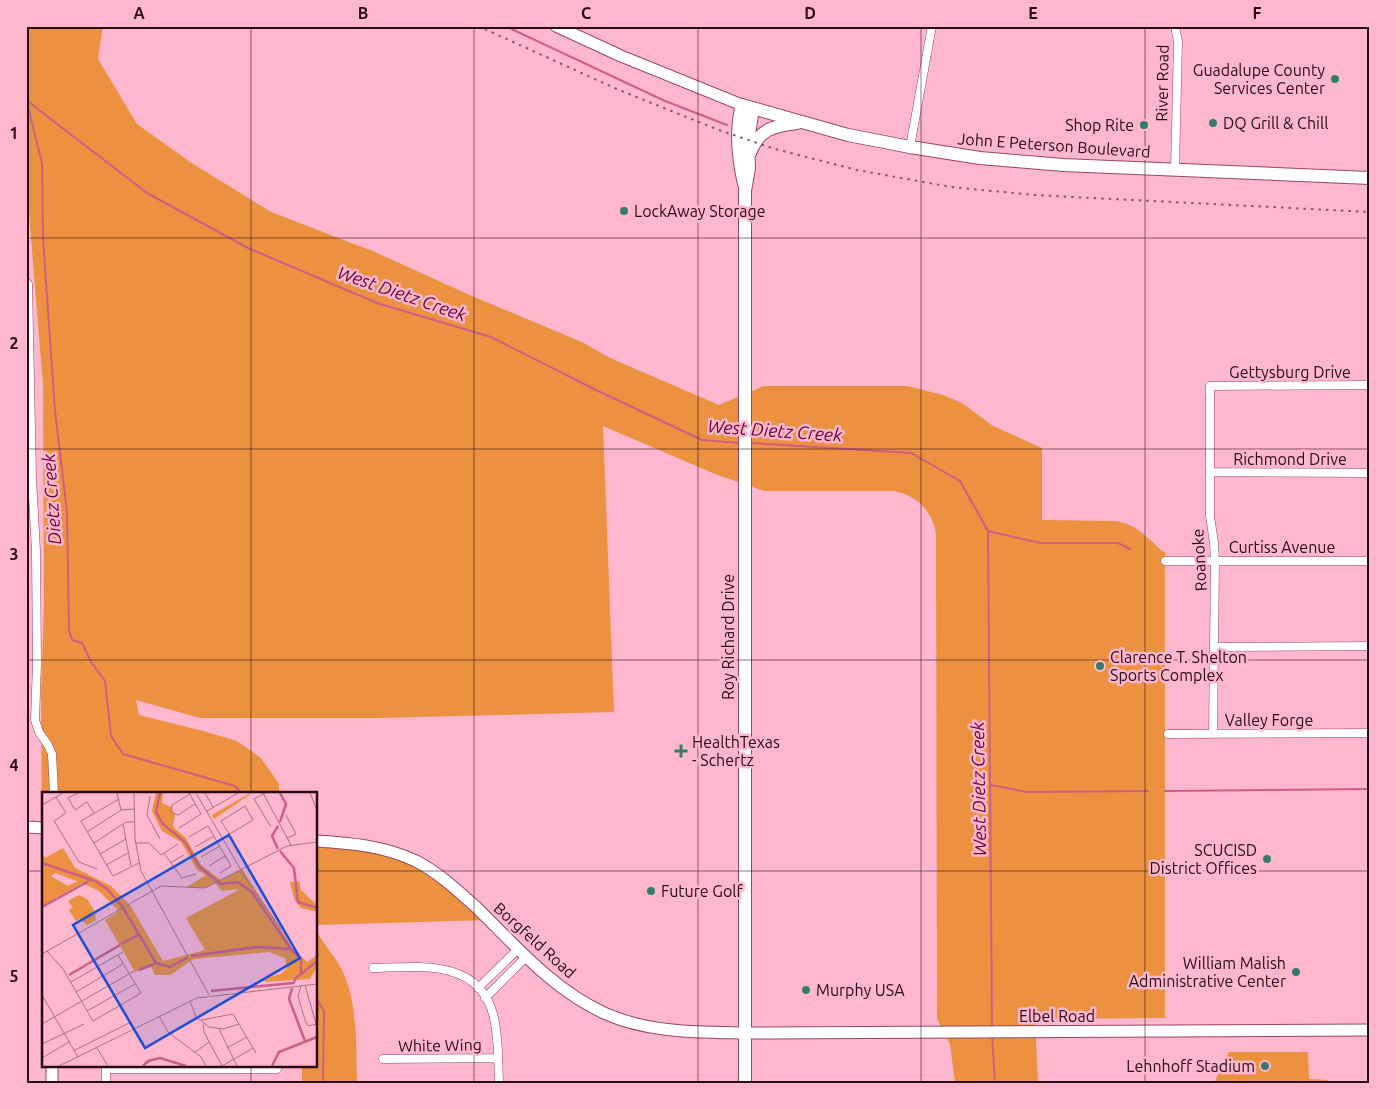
<svg xmlns="http://www.w3.org/2000/svg" width="1396" height="1109" viewBox="0 0 1396 1109" font-family="Ubuntu,sans-serif">
<style>
.green{fill:#eb913f}
.lines{fill:none;stroke-linecap:round;stroke-linejoin:round}
.stream{stroke:#cd5f87;stroke-width:2}
.street-casing{stroke:#954863;stroke-width:9}
.secondary-casing{stroke:#954863;stroke-width:13}
.primary-casing{stroke:#954863;stroke-width:14}
.street{stroke:#fff;stroke-width:8}
.secondary{stroke:#fff;stroke-width:11}
.primary{stroke:#fff;stroke-width:12}
.rail{stroke:#885667;stroke-width:2;stroke-dasharray:2.5 5;stroke-linecap:butt}
.grid{fill:none;stroke:#2a0a16;stroke-width:1;stroke-opacity:0.55}
.poi-dot{fill:#367a6d;stroke:#feb7cd;stroke-width:2}
.labels{text-anchor:middle;stroke-width:5;stroke-linejoin:round;paint-order:stroke}
.poi-label{font-size:16px;fill:#2a0a16;stroke:#feb7cd;text-anchor:start}
.street-label{font-size:16px;fill:#2a0a16;stroke:#feb7cd}
.water-label{font-size:18px;font-style:italic;fill:#6f0339;stroke:#feb7cd}
.inset-river{fill:none;stroke:#cd5f87;stroke-width:2.5}
.inset-road{fill:none;stroke:#a97284;stroke-width:1}
.view{fill:#1d4ed8;fill-opacity:0.15;stroke:#1d4ed8;stroke-width:2.5}
.inset-edge{fill:none;stroke:#2a0a16;stroke-width:2.5}
.neatline{fill:none;stroke:#2a0a16;stroke-width:2}
.grid-label{font-size:16px;text-anchor:middle;font-weight:bold;fill:#2a0a16}
</style>
<rect width="100%" height="100%" fill="#feb7cd"/>
<!-- green -->
<path class="green" d="M26 26H103L98 59 137 124 190 162 271 212 375 252 465 293 584 343 610 358 719 405 764 386H907L943 395 962 403 993 426 1042 448V520L1115 521C1136 524 1147 537 1162 551L1165 552V1018L1035 1019 1038 1083H955L950 1044 937 1019 936 534C932 510 917 496 894 491H764L715 474 603 426 614 712 379 718H200L136 700 139 715 203 731 237 741 261 758 279 784V793H44V827L42 826 41 697 44 603 43 385 26 177Z
M316 841 416 862 489 920 316 925Z
M316 930C324 945 337 959 343 972 358 1004 356 1049 357 1083H302V1065H316Z
M1229 1052H1308L1309 1079 1328 1080 1329 1083H1214Z"/>
<g class="lines">
<!-- stream -->
<path class="stream" d="M505 26 665 101 727 125
M26 100 147 193 248 248 377 303 491 337 596 390 702 440 740 443
M27 103 42 163 43 238 55 411 67 512 69 631 72 640 82 643 91 662 105 681 111 736 123 754 235 786 241 793
M750 443 911 453 960 481 988 531 992 1028
M988 531 1040 543H1118L1130 549
M991 785 1027 792 1148 791
M1165 791 1370 789
M316 998 324 1011 323 1083
M992 1035 995 1083"/>
<defs>
<path id="street" d="M910 147 932 26
M1175 170 1178 42 1175 26
M26 282 28 284 32 479 36 551 37 664 35 720 39 732 48 745 52 754 54 793
M1210 472 1370 473
M1165 561H1370
M1215 647 1370 646
M1213 733 1215 561 1214 543 1210 516V386L1370 385
M1168 734 1370 733
M373 968C417 967 478 958 493 1014 499 1036 498 1061 499 1083
M478 988 518 949
M485 998 526 957
M383 1059 497 1058
M106 1065V1083
M106 1069H277"/>
<path id="secondary" d="M556 26 621 56 742 105
M26 827 44 828
M316 841C351 843 384 846 416 861 439 873 457 890 476 907 516 946 552 989 604 1013 648 1033 697 1032 745 1033L1370 1030
M52 1065V1083"/>
<path id="primary" d="M750 153C759 129 773 126 797 123
M744 184C738 158 735 131 742 105L848 135 910 147 980 158 1063 165 1370 178
M745 1083V191L749 168 748 141 753 108"/>
</defs>
<!-- street casing -->
<use href="#street" class="street-casing"/>
<!-- secondary casing -->
<use href="#secondary" class="secondary-casing"/>
<!-- primary casing -->
<use href="#primary" class="primary-casing"/>
<!-- street -->
<use href="#street" class="street"/>
<!-- secondary -->
<use href="#secondary" class="secondary"/>
<!-- primary -->
<use href="#primary" class="primary"/>
<!-- rail -->
<path class="rail" d="M478 26 619 90 719 130 775 149 857 170 951 187 1034 195 1370 212"/>
</g>
<!-- grid -->
<path class="grid" d="M251 26V793M474 26V1083M698 26V1083M921 26V1083M1145 26V1083M26 238H1370M26 449H1370M26 660H1370M26 871H44M316 871H1370M251 1065V1083"/>
<!-- markers -->
<g class="poi-dot">
<circle cx="1335" cy="79" r="5"/>
<circle cx="1213" cy="123" r="5"/>
<circle cx="1144" cy="125" r="5"/>
<circle cx="624" cy="211" r="5"/>
<circle cx="1100" cy="666" r="5"/>
<path d="M678.5 743.5h5v5h5v5h-5v5h-5v-5h-5v-5h5z"/>
<circle cx="1267" cy="859" r="5"/>
<circle cx="651" cy="891" r="5"/>
<circle cx="1296" cy="972" r="5"/>
<circle cx="806" cy="990" r="5"/>
<circle cx="1265" cy="1066" r="5"/>
</g>
<g class="labels">
<!-- poi labels -->
<g class="poi-label">
<text x="1325" y="76" text-anchor="end">Guadalupe County<tspan x="1325" dy="18">Services Center</tspan></text>
<text x="1223" y="129">DQ Grill &amp; Chill</text>
<text x="1134" y="131" text-anchor="end">Shop Rite</text>
<text x="634" y="217">LockAway Storage</text>
<text x="1110" y="663">Clarence T. Shelton<tspan x="1110" dy="18">Sports Complex</tspan></text>
<text x="692" y="748">HealthTexas<tspan x="692" dy="18">- Schertz</tspan></text>
<text x="1257" y="856" text-anchor="end">SCUCISD<tspan x="1257" dy="18">District Offices</tspan></text>
<text x="661" y="897">Future Golf</text>
<text x="1286" y="969" text-anchor="end">William Malish<tspan x="1286" dy="18">Administrative Center</tspan></text>
<text x="816" y="996">Murphy USA</text>
<text x="1255" y="1072" text-anchor="end">Lehnhoff Stadium</text>
</g>
<!-- street labels -->
<g class="street-label">
<text transform="translate(1162 83) rotate(-89)" y="6">River Road</text>
<text transform="translate(1054 145) rotate(4)" y="6">John E Peterson Boulevard</text>
<text x="1290" y="378">Gettysburg Drive</text>
<text x="1290" y="465">Richmond Drive</text>
<text x="1282" y="553">Curtiss Avenue</text>
<text transform="translate(1199 560) rotate(-93)" y="6">Roanoke</text>
<text transform="translate(728 637) rotate(-90)" y="6">Roy Richard Drive</text>
<text x="1269" y="726">Valley Forge</text>
<text transform="translate(535 940) rotate(42)" y="6">Borgfeld Road</text>
<text x="1057" y="1022">Elbel Road</text>
<text transform="translate(440 1045) rotate(-1)" y="6">White Wing</text>
</g>
<!-- water labels -->
<g class="water-label">
<text transform="translate(402 294) rotate(19)" y="6">West Dietz Creek</text>
<text transform="translate(775 431) rotate(4)" y="6">West Dietz Creek</text>
<text transform="translate(52 499) rotate(-94)" y="6">Dietz Creek</text>
<text transform="translate(979 789) rotate(-91)" y="6">West Dietz Creek</text>
</g>
</g>
<!-- overview -->
<g transform="translate(42 792)">
<rect width="275" height="275" fill="#feb7cd"/>
<path d="M114 1H121L120 11 129 15 133 23 131 35 144 46 159 73 179 88 200 77 251 157 265 170 275 163V175L268 187 223 190 222 186 239 182 245 176 243 166 227 160 152 167 128 183H113L109 175 93 180 63 128 77 119 57 99 40 91 0 114V61L3 66 21 56 33 76 69 94 88 113 121 169 163 158 144 126 198 97 180 99 173 91 163 96 145 95 164 83 155 78 139 50 120 39 110 19ZM13 81 35 89H36L26 94 9 84ZM210 1 172 27 170 23 208 1ZM257 89 259 98 275 113V120L259 116 253 109 248 90ZM37 103 45 107 53 120 54 128 45 133 38 127 34 129 27 118 31 116 26 109Z" fill="#eb913f" fill-rule="evenodd"/>
<path class="inset-river" d="M118 1 114 20 121 32 143 50 157 74 178 92 196 90 210 100 249 157M238 30 244 12 238 1M236 34 230 44 236 57M238 59 252 76 256 110 275 116M0 71 53 89 65 97 80 114 114 171 128 175 145 166M0 115 47 89M79 152 96 143M149 164 215 155 249 157 259 167V183M97 178 114 171M27 183 78 153M251 192 254 186 275 169M250 196 247 207 263 249M169 199 251 191M101 274 106 269 118 266 144 274M230 274 237 260 275 245"/>
<path class="inset-road" d="M36 1 26 6 33 18 45 10 52 21M75 1 79 18M92 1 93 47 99 79 167 203M154 1 203 85 239 137M163 1 171 15M221 1 249 53M223 1 212 7 229 35M268 1 275 18M148 2 130 13 129 20 136 23 153 12M108 4 105 23 118 47M14 5 24 21 12 29 37 70 55 77M77 7 39 29 71 84 97 71M0 13 21 1M165 19 196 1M244 23 254 42 245 46M81 32 89 74M137 36 159 22 147 1M45 40 79 18 93 17M147 45 166 34 189 74 178 81M181 46 211 28 203 14 179 29 187 42M52 51 84 30H92M94 51H107L119 63 136 52M153 55 172 44M122 61 140 86 154 82M58 62 84 47M159 65 178 54M128 71 142 63M64 73 86 61M167 74 183 64M5 159 21 177 51 229 99 201 76 163M0 162 119 94 163 96 245 54 275 50M29 190 81 160M263 193 274 232M259 194 256 204 263 228 266 234 275 232M34 200 81 172M0 203 36 265M148 209 154 225 167 235 181 237 197 232M45 219 93 192M117 224 126 240 159 265 164 274M159 228 191 222 214 261M0 232 92 179M161 232 162 240 180 274 211 256M177 237 195 274M0 252 42 232M55 256 66 274M185 256 205 245M31 259 89 230M152 261 167 250M0 266 27 250M17 274 155 206 275 192"/>
<path class="view" d="M187 43 258 166 103 256 31 133Z"/>
<rect width="275" height="275" class="inset-edge"/>
</g>
<!-- border -->
<rect width="1396" height="1109" fill="none" stroke="#feb7cd" stroke-width="55"/>
<rect x="28" y="28" width="1340" height="1054" class="neatline"/>
<g class="grid-label">
<text x="139" y="19">A</text>
<text x="363" y="19">B</text>
<text x="586" y="19">C</text>
<text x="810" y="19">D</text>
<text x="1033" y="19">E</text>
<text x="1257" y="19">F</text>
<text x="14" y="139">1</text>
<text x="14" y="349">2</text>
<text x="14" y="560">3</text>
<text x="14" y="771">4</text>
<text x="14" y="982">5</text>
</g>
</svg>
